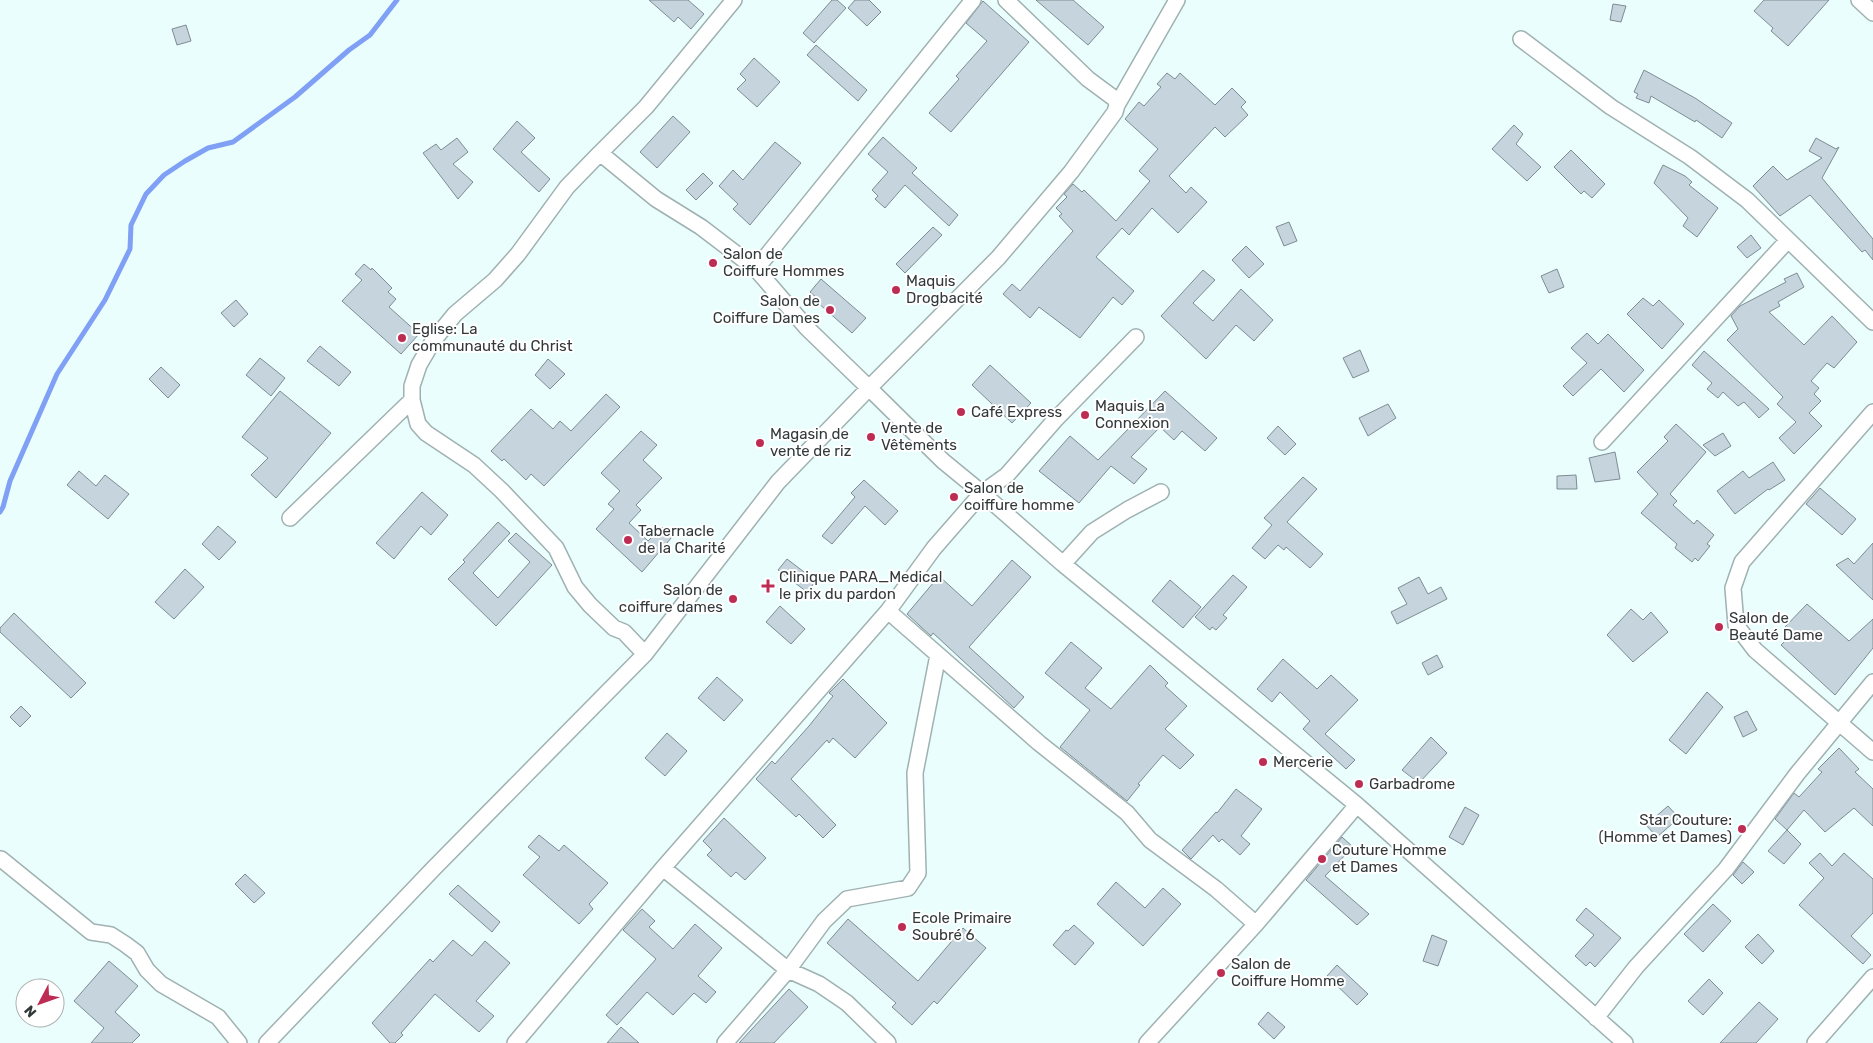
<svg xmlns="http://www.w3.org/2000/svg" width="1873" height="1043" viewBox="0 0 1873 1043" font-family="Rubik,sans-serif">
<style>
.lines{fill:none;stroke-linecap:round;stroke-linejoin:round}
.stream{stroke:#7fa0f4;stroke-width:5}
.building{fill:#c6d5dd;stroke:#7e8b93}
.street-casing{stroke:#9fb1b1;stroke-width:18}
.street{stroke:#fff;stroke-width:15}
.poi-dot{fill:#bd2d53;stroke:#fff;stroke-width:2}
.labels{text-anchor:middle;stroke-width:4;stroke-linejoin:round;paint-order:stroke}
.poi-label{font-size:15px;fill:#323939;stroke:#fff;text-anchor:start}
</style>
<rect width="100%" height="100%" fill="#ebfefe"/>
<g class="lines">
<!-- stream -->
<path class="stream" d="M0 512 3 507 10 481 57 374 105 300 130 249 131 225 146 194 164 175 185 161 208 148 233 142 295 97 349 50 370 35 397 0"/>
</g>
<!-- building -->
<path class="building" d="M649 0H688L704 14 691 29 678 17 674 22Z
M832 0H837L846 8 814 43 803 33Z
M855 0H869L881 12 867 26 848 8Z
M1036 0H1073L1104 27 1088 45Z
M1764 0H1829L1788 46 1771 31 1773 28 1754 11Z
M983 1 1029 42 951 132 929 113 959 79 956 76 987 41 966 23Z
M1613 4 1626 6 1621 22 1610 20Z
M186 25 191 41 177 45 172 29Z
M816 45 867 90 858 101 807 55Z
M754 58 780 82 757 107 737 89 746 80 740 74Z
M1644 70 1695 98 1732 123 1722 138 1696 120 1695 122 1651 96 1649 103 1636 98 1638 94 1634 92Z
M1167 73 1175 79 1180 73 1215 105 1232 88 1246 102 1241 107 1248 115 1225 137 1215 127 1169 176 1186 193 1191 187 1207 202 1178 233 1152 208 1129 235 1122 228 1096 257 1134 291 1122 305 1113 297 1080 338 1039 307 1030 318 1003 294 1012 284 1020 291 1073 231 1059 216 1062 214 1056 208 1067 197 1064 194 1073 184 1082 192 1084 190 1116 221 1150 181 1139 171 1158 149 1125 119 1139 102 1144 106 1161 87 1157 84Z
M673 116 690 132 657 168 640 152Z
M517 121 535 138 521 152 550 179 539 192 493 149Z
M1514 125 1523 134 1516 144 1541 167 1527 181 1492 149Z
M883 137 917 168 912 173 958 215 949 226 905 185 885 208 875 199 878 196 872 190 888 172 868 154Z
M457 138 468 152 453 164 473 182 458 199 423 153 436 144 441 150Z
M1816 138 1836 149 1839 147 1822 178 1873 239V260L1865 250 1862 252 1810 195 1780 216 1753 186 1773 166 1787 180 1822 158 1809 151Z
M775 142 801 163 750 225 733 209 738 204 719 186 733 170 743 180Z
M1571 150 1605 184 1592 198 1584 191 1581 194 1554 167Z
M1663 165 1685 176 1692 182 1689 185 1718 208 1697 237 1683 226 1688 218 1654 183Z
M703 173 713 183 696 200 686 190Z
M1289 222 1297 241 1284 246 1276 227Z
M933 227 942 235 905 273 896 264Z
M1751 235 1761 248 1747 258 1737 247Z
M1246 246 1264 264 1249 278 1232 260Z
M364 264 371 270 372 268 392 288 388 292 396 299 389 307 419 334 401 354 342 301 362 280 355 274Z
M1557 269 1564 287 1549 293 1541 276Z
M1203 270 1215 280 1193 303 1213 321 1241 289 1273 320 1254 341 1236 325 1206 359 1161 316Z
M1797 273 1804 287 1778 302 1780 306 1769 312 1804 345 1832 316 1857 342 1834 368 1827 363 1811 381 1819 388 1814 394 1821 401 1809 413 1822 426 1794 454 1779 438 1796 422 1777 404 1783 397 1727 340 1738 329 1731 316 1740 306 1786 282 1784 279Z
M821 279 866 318 852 333 817 302 819 300 810 292Z
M1643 298 1653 306 1659 300 1684 324 1662 349 1627 314Z
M236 300 248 314 234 327 221 313Z
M1587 333 1598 344 1608 334 1644 370 1624 392 1601 369 1573 396 1563 386 1587 363 1571 348Z
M320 346 351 372 339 386 307 361Z
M1360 350 1369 371 1353 378 1343 358Z
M1704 351 1739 382 1769 409 1759 418 1744 402 1738 406 1723 392 1718 398 1707 389 1712 383 1692 365Z
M260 358 285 378 271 396 246 375Z
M548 359 565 374 550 389 535 375Z
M990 365 1031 403 1012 423 972 385Z
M161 367 180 385 168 398 149 379Z
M280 391 331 433 276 498 251 475 268 458 242 437Z
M1165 391 1217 438 1205 451 1182 431 1174 440 1160 427 1131 457 1147 469 1134 484 1111 466 1079 503 1039 471 1070 436 1098 460Z
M606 394 620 407 544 486 531 474 526 480 504 459 502 461 491 451 531 409 553 429 560 421 571 431Z
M1388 404 1396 418 1368 436 1359 418Z
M1676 424 1706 452 1670 494 1677 501 1673 505 1694 524 1697 520 1714 535 1707 544 1710 546 1698 561 1695 558 1692 562 1675 548 1677 544 1641 513 1658 494 1637 472 1668 441 1664 437Z
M1278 426 1296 444 1285 455 1267 438Z
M641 431 657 445 643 460 662 478 636 505 641 510 629 523 648 541 662 527 672 537 642 572 596 529 614 509 608 504 620 491 601 473Z
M1723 433 1731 446 1715 456 1703 445Z
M1615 452 1620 479 1595 482 1589 458Z
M1773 462 1785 480 1769 490 1768 489 1735 514 1717 491 1743 471 1749 478Z
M79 471 96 486 105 475 129 494 108 519 67 485Z
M1576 475 1577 489H1557V476Z
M1303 477 1317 489 1287 522 1323 554 1310 568 1286 547 1284 550 1278 545 1265 559 1252 548 1272 525 1264 518Z
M864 480 898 511 885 525 865 506 832 544 822 536 855 497 851 493Z
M1820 488 1856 519 1842 535 1806 504Z
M422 492 448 515 431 535 421 526 394 559 376 543Z
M498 522 510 533 473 573 498 598 530 562 508 541 516 533 552 565 496 626 448 579 465 562 463 560Z
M218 526 236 542 219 560 202 544Z
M1873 543V600L1836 565 1848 558 1854 564Z
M787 559 816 581 807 592 778 570Z
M1012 560 1031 577 969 647 1024 697 1014 708 933 633 931 636 907 614 939 576 972 606Z
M185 569 204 587 174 619 155 602Z
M1233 575 1247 587 1223 615 1227 618 1216 630 1212 627 1210 630 1195 617Z
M1419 577 1428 594 1441 587 1447 599 1397 624 1391 612 1407 604 1398 588Z
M1170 580 1201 607 1183 628 1152 601Z
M1807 604 1849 641 1873 619V648L1835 695 1781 645 1791 635 1784 628Z
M780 606 805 629 791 644 766 622Z
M1631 609 1643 620 1651 612 1668 632 1633 662 1607 635Z
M14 613 86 683 71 698 0 632V628Z
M1071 642 1102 668 1085 688 1111 709 1150 665 1168 683 1165 686 1187 706 1165 729 1194 755 1180 769 1163 755 1138 784 1140 785 1127 801 1060 747 1090 710 1045 673Z
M1437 655 1443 667 1428 675 1422 663Z
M1283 659 1317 689 1331 675 1358 700 1325 734 1355 760 1346 769 1303 729 1310 721 1280 692 1272 702 1257 689Z
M717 677 743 700 724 721 698 698Z
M843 679 887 723 855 758 833 738 829 743 827 740 791 779 836 825 823 838 799 814 796 817 756 779 772 761 775 764 809 726 833 696 829 693Z
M1707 692 1723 707 1686 754 1669 740Z
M21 706 31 716 20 727 10 717Z
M1747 711 1757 730 1743 737 1734 717Z
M667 733 687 751 665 776 645 758Z
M1431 737 1447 753 1419 783 1402 770Z
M1839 748 1859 769 1855 772 1873 789V826L1854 808 1825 832 1804 810 1787 830 1775 819 1794 793 1799 797 1822 772 1818 769Z
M1236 789 1262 809 1241 836 1250 844 1240 855 1222 839 1219 842 1213 835 1191 859 1182 850 1216 812 1217 813Z
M1668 806 1679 818 1657 837 1646 825Z
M1465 807 1479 815 1463 845 1449 837Z
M724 818 766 858 745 880 736 872 731 877 707 855 712 850 703 841Z
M1787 830 1801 844 1784 864 1768 851Z
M539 835 559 851 564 845 608 883 589 904 593 909 579 924 523 875 540 857 528 847Z
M1342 837 1353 847 1325 876 1369 914 1357 925 1306 880Z
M1820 853 1832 866 1844 853 1873 879V913L1851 936 1871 955 1863 964 1799 905 1824 878 1809 863Z
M1743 862 1754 872 1742 884 1733 875Z
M245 874 265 893 254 903 235 884Z
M1116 882 1145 908 1163 888 1181 904 1143 946 1097 904Z
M458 885 500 922 492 932 449 894Z
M1713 904 1731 921 1703 952 1684 934Z
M1586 908 1621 938 1595 967 1590 962 1586 966 1575 956 1594 935 1576 920Z
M642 909 655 921 649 927 673 949 695 924 722 948 698 976 716 992 706 1003 694 993 673 1015 647 992 617 1025 606 1015 656 959 623 930Z
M848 919 918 981 963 928 986 948 937 1004 934 1001 912 1025 892 1007 896 1003 827 943Z
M1074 925 1094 943 1075 965 1053 945 1066 930 1068 931Z
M1758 934 1774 951 1762 964 1745 947Z
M1432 935 1447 941 1438 966 1423 961Z
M453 940 472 956 485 941 510 963 476 1001 494 1016 479 1032 435 994 401 1033 403 1035 395 1043H390L372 1023 430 959 433 962Z
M109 961 138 986 115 1012 140 1035 132 1043H91L104 1028 74 1001Z
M1337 965 1368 994 1357 1005 1327 976Z
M1709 979 1723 993 1703 1015 1688 1001Z
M789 989 808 1007 774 1043H739Z
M1759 1002 1778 1019 1756 1043H1720Z
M1268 1012 1285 1027 1274 1039 1258 1024Z
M621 1027 639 1043H607Z"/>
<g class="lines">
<defs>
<path id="street" d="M734 0 646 107 600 153 656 199 701 227 756 269 807 328 869 388 998 258 1071 172 1115 112 1117 105 1115 99 1088 79 1006 0
M1859 0 1873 13
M1521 39 1611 107 1690 157 1747 200 1873 322
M1117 105 1177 0
M600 153 567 187 518 254 495 280 455 314 433 341 419 365 412 386V400L418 424 426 433 474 465 502 491 556 548 575 587 590 605 614 628 624 632 645 654
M756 269 973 0
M1873 412 1742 562 1733 588 1736 625 1755 650 1873 752
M1602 442 1788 240
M290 518 412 400
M1063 564 1092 532 1127 510 1161 492
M888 611 1039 743 1127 813 1150 840 1216 889 1256 924
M1 859 91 932 111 935 125 944 137 953 147 970 161 984 218 1017 239 1043
M663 868 788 970 819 984 847 1003 888 1043
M1596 1018 1636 967 1726 869 1797 774 1873 682
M267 1043 434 868 645 654 778 482 869 388 943 461 982 493 1007 475 1055 420 1136 337
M515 1043 663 868 888 611 934 548 982 493 1063 564 1357 805 1625 1043
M725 1043 788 970 824 921 847 899 908 888 918 873 915 773 938 655
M1147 1043 1256 924 1357 805
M1815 1043 1873 977"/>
</defs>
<!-- street casing -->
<use href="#street" class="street-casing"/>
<!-- street -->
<use href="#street" class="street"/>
</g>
<!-- markers -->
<g class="poi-dot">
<circle cx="713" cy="263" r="5"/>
<circle cx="896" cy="290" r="5"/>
<circle cx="830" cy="310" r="5"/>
<circle cx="402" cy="338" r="5"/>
<circle cx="961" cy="412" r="5"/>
<circle cx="1085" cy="415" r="5"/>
<circle cx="871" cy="437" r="5"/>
<circle cx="760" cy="443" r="5"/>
<circle cx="954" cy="497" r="5"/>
<circle cx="628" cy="540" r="5"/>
<path d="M765.5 578.5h5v5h5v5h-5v5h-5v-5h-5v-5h5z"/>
<circle cx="733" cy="599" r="5"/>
<circle cx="1719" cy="627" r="5"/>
<circle cx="1263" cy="762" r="5"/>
<circle cx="1359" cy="784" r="5"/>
<circle cx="1742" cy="829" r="5"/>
<circle cx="1322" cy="859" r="5"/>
<circle cx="902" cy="927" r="5"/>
<circle cx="1221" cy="973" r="5"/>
</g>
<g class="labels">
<!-- poi labels -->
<g class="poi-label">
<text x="723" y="259">Salon de<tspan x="723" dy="17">Coiffure Hommes</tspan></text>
<text x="906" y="286">Maquis<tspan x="906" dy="17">Drogbacité</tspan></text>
<text x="820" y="306" text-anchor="end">Salon de<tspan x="820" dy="17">Coiffure Dames</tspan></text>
<text x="412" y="334">Eglise: La<tspan x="412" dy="17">communauté du Christ</tspan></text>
<text x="1095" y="411">Maquis La<tspan x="1095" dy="17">Connexion</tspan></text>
<text x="971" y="417">Café Express</text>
<text x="881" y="433">Vente de<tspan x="881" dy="17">Vêtements</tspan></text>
<text x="770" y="439">Magasin de<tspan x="770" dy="17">vente de riz</tspan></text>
<text x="964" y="493">Salon de<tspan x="964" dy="17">coiffure homme</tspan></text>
<text x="638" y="536">Tabernacle<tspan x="638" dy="17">de la Charité</tspan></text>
<text x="779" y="582">Clinique PARA_Medical<tspan x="779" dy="17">le prix du pardon</tspan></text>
<text x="723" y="595" text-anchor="end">Salon de<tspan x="723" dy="17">coiffure dames</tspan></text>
<text x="1729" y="623">Salon de<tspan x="1729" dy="17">Beauté Dame</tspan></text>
<text x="1273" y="767">Mercerie</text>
<text x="1369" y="789">Garbadrome</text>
<text x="1732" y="825" text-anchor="end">Star Couture:<tspan x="1732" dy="17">(Homme et Dames)</tspan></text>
<text x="1332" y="855">Couture Homme<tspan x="1332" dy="17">et Dames</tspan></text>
<text x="912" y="923">Ecole Primaire<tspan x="912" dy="17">Soubré 6</tspan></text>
<text x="1231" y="969">Salon de<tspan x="1231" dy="17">Coiffure Homme</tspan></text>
</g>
</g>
<!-- north arrow -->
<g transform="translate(40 1003) rotate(229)"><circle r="24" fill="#ffffff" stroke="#adb0b0"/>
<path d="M0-4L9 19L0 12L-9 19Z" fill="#bd2d53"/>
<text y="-8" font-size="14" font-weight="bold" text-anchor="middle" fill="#323939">N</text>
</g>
</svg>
